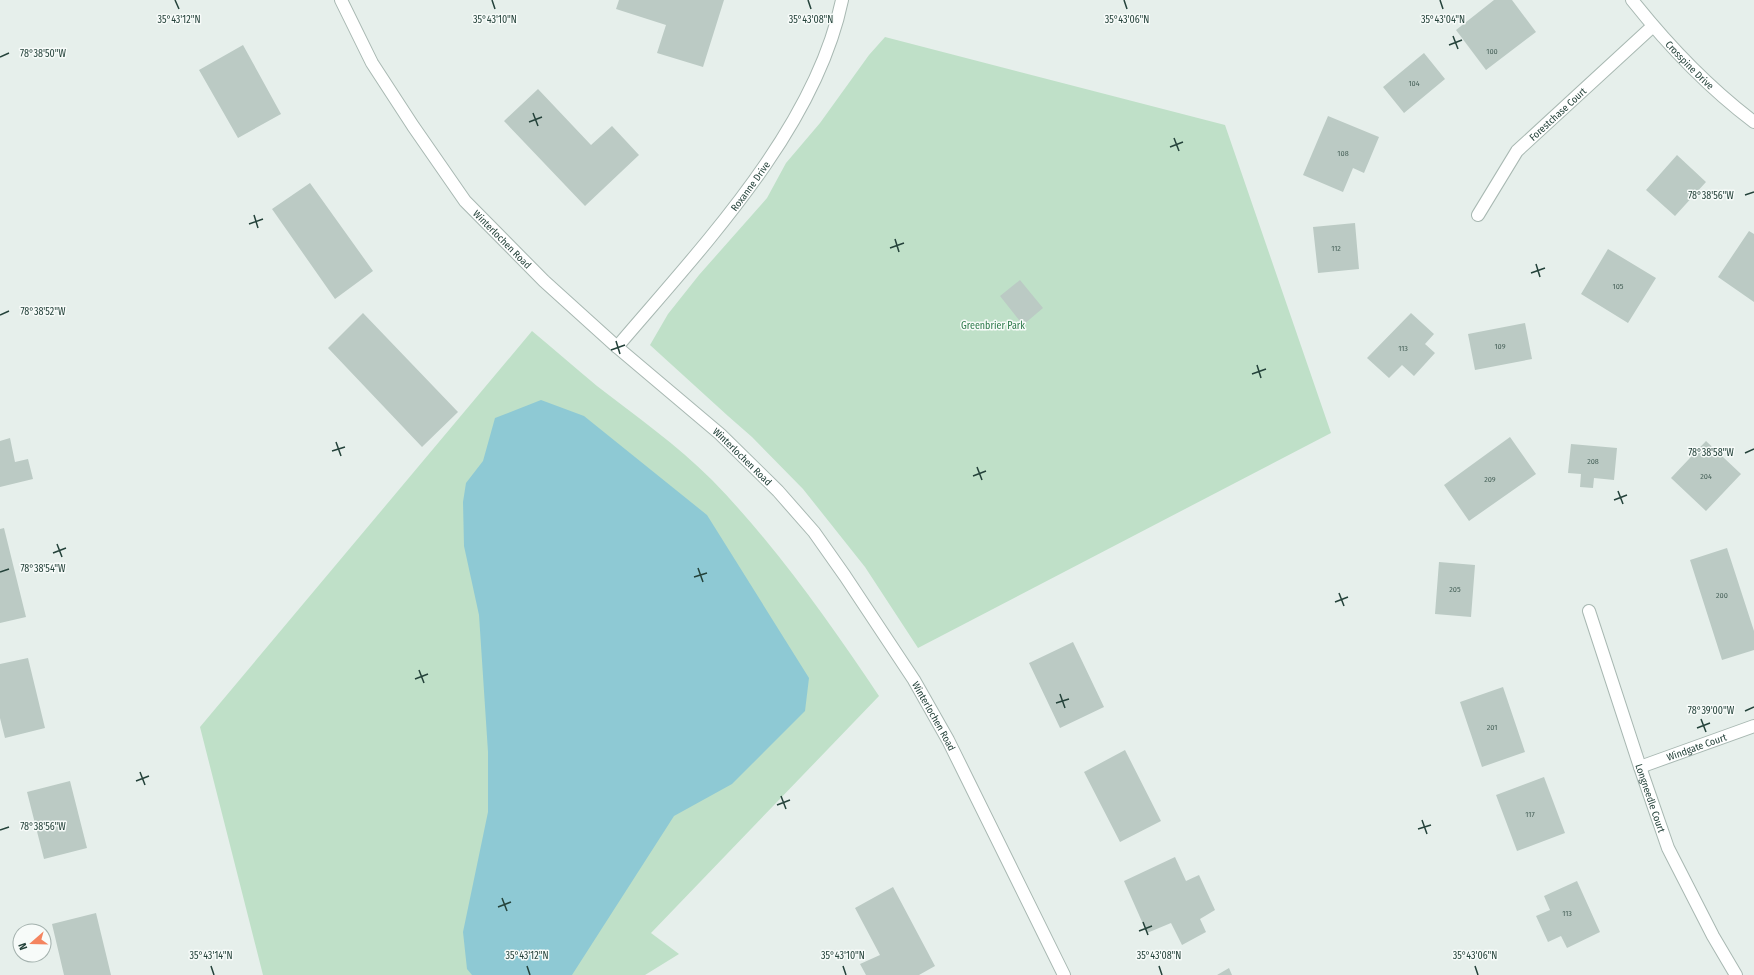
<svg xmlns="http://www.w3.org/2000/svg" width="1754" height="975" viewBox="0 0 1754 975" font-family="'Fira Sans Condensed',sans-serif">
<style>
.green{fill:#bfe0c8}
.water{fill:#8ec9d4}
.building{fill:#bbcac4}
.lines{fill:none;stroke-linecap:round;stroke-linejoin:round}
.street-casing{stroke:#a8b8b2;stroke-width:14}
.street{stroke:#fff;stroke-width:12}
.ticks{fill:none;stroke:#24423a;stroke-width:1.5}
.labels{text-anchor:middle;stroke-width:3;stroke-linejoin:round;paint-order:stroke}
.number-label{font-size:8px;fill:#4a645c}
.street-label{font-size:10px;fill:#24423a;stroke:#f7fbf9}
.park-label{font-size:10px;fill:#2d7a4b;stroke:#f7fbf9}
.ticks-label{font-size:10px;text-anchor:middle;fill:#24423a;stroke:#f7fbf9;stroke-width:3;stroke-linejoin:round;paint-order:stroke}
</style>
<rect width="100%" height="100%" fill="#e6efeb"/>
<!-- green -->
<path class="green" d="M885 37 1225 125 1331 433 918 648 865 567 803 489 752 437 728 416 650 345 668 314 699 275 767 198 786 163 820 123 869 55Z
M532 331C554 349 575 368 597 386 636 416 677 445 712 480 776 546 828 620 879 696L651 933 679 954 645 975H263L200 727Z"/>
<!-- water -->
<path class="water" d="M541 400 584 416 707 515 809 678 805 711 732 784 674 816 572 975H472L467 969 463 932 488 812V752L479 615 464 546 463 502 466 483 483 461 495 418Z"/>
<!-- building -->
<path class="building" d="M619 0H724L703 67 657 53 666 25 616 9Z
M1494 0H1512L1536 32 1486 70 1456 30Z
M243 45 281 114 238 138 199 70Z
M1424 53 1445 79 1404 113 1383 87Z
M538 89 591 145 612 126 639 155 585 206 504 121Z
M1328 116 1379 137 1364 173 1353 168 1343 192 1303 175Z
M1677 155 1706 182 1675 216 1646 190Z
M310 183 373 271 335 299 272 209Z
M1355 223 1359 269 1318 273 1313 227Z
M1749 231 1754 234V302L1718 277Z
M1608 249 1656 278 1628 323 1581 294Z
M1020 280 1043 308 1023 325 1000 296Z
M363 313 458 412 422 447 328 348Z
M1411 313 1434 334 1425 344 1435 353 1414 376 1402 365 1389 378 1367 358Z
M1525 323 1532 359 1475 370 1468 334Z
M1510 437 1536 474 1469 521 1444 485Z
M10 438 15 462 28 459 33 479 0 487V441Z
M1706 441 1741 474 1706 511 1671 478Z
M1571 444 1617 448 1614 480 1594 478 1593 488 1580 487 1581 474 1568 473Z
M4 528 26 617 0 623V529Z
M1727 548 1754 631V650L1722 660 1690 560Z
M1439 562 1475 565 1471 617 1435 614Z
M1073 642 1104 707 1060 728 1029 663Z
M28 658 45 728 5 738 0 718V664Z
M1503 687 1525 752 1482 767 1460 702Z
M1125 750 1161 821 1120 842 1084 772Z
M1544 777 1565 833 1517 851 1496 795Z
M70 781 87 848 44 859 27 792Z
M1175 857 1186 881 1199 875 1215 910 1200 919 1206 932 1182 945 1171 923 1147 933 1124 881Z
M1577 881 1600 932 1567 948 1561 936 1548 942 1536 916 1550 910 1544 896Z
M893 887 935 966 919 975H866L860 964 880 955 855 908Z
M96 913 111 975H64L52 924Z
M1229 968 1232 975H1217Z"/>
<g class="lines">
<defs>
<g id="street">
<path id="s1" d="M341 0 372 63 413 126 465 201 544 281 617 347 720 434 778 491 814 532 845 576 914 680 948 740 1064 975"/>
<path id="s2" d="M1632 0C1667 44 1709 88 1754 122"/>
<path id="s3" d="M1478 215 1517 151 1653 26"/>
<path id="s4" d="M617 347C701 248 815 130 842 0"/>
<path id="s5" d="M1589 611 1640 767 1668 848 1713 936 1736 975"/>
<path id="s6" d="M1640 767 1754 726"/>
</g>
</defs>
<!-- street casing -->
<use href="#street" class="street-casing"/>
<!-- street -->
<use href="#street" class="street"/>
</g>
<!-- ticks -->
<path class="ticks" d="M175 0 179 9M492 0 495 9M808 0 811 9M1124 0 1127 9M1440 0 1443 9M1453 36 1458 49M1449 45 1462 40M0 57 9 53M533 113 538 126M529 122 542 117M1174 138 1179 151M1170 147 1183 142M1745 195 1754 192M254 215 258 228M249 224 263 219M895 239 899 252M890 248 904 243M1536 264 1540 277M1531 273 1545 268M0 315 9 311M616 341 620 354M611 350 625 345M1257 365 1261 378M1252 374 1266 369M336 442 341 456M332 451 345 447M1745 453 1754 449M977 467 982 480M973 476 986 471M1618 491 1623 504M1614 500 1627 495M57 544 62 557M53 553 66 548M698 568 703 582M0 572 9 569M694 577 707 573M1339 593 1344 606M1335 602 1348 597M419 670 424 683M415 679 428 674M1060 694 1065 708M1056 703 1069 699M1745 711 1754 707M1701 719 1706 732M1697 728 1710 723M140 772 145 785M136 781 149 776M781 796 786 809M777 805 790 800M1422 820 1427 834M1418 829 1431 825M0 830 9 827M502 898 507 911M498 907 511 902M1143 922 1148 935M1139 931 1152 926M211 966 214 975M527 966 530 975M843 966 846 975M1159 966 1162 975M1475 966 1478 975"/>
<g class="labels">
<!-- number labels -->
<g class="number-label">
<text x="1492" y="54">100</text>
<text x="1414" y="86">104</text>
<text x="1343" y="156">108</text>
<text x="1336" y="251">112</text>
<text x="1618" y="289">105</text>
<text x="1500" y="349">109</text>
<text x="1403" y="351">113</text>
<text x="1593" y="464">208</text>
<text x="1706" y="479">204</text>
<text x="1490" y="482">209</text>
<text x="1455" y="592">205</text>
<text x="1722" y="598">200</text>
<text x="1492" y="730">201</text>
<text x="1530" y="817">117</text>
<text x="1567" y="916">113</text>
</g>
<!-- street labels -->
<g class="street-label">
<text dy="4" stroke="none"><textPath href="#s2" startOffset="87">Crosspine Drive</textPath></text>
<text dy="4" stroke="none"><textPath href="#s3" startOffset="130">Forestchase Court</textPath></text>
<text dy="4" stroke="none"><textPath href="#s4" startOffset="209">Roxanne Drive</textPath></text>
<text dy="4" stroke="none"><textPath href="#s1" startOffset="290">Winterlochen Road</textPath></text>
<text dy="4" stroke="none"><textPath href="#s1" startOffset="614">Winterlochen Road</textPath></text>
<text dy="4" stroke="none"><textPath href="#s1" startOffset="938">Winterlochen Road</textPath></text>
<text dy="4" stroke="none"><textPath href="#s6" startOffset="60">Windgate Court</textPath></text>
<text dy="4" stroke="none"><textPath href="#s5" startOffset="197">Longneedle Court</textPath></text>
</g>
<!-- park labels -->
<g class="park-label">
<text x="993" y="329">Greenbrier Park</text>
</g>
</g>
<g class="ticks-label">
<text x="179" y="23">35°43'12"N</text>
<text x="495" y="23">35°43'10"N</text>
<text x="811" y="23">35°43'08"N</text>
<text x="1127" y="23">35°43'06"N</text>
<text x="1443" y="23">35°43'04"N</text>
<text x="43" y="57">78°38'50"W</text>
<text x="1711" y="199">78°38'56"W</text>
<text x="43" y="315">78°38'52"W</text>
<text x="1711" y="456">78°38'58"W</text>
<text x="43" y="572">78°38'54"W</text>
<text x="1711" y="714">78°39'00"W</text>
<text x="43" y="830">78°38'56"W</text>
<text x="211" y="959">35°43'14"N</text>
<text x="527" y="959">35°43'12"N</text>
<text x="843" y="959">35°43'10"N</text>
<text x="1159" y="959">35°43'08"N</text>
<text x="1475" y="959">35°43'06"N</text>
</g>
<!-- north arrow -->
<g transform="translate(32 943) rotate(250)"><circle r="19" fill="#f7fbf9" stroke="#a3b1ad"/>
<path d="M0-3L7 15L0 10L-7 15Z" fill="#f4845f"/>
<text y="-6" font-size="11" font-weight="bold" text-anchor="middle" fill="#24423a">N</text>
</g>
</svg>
